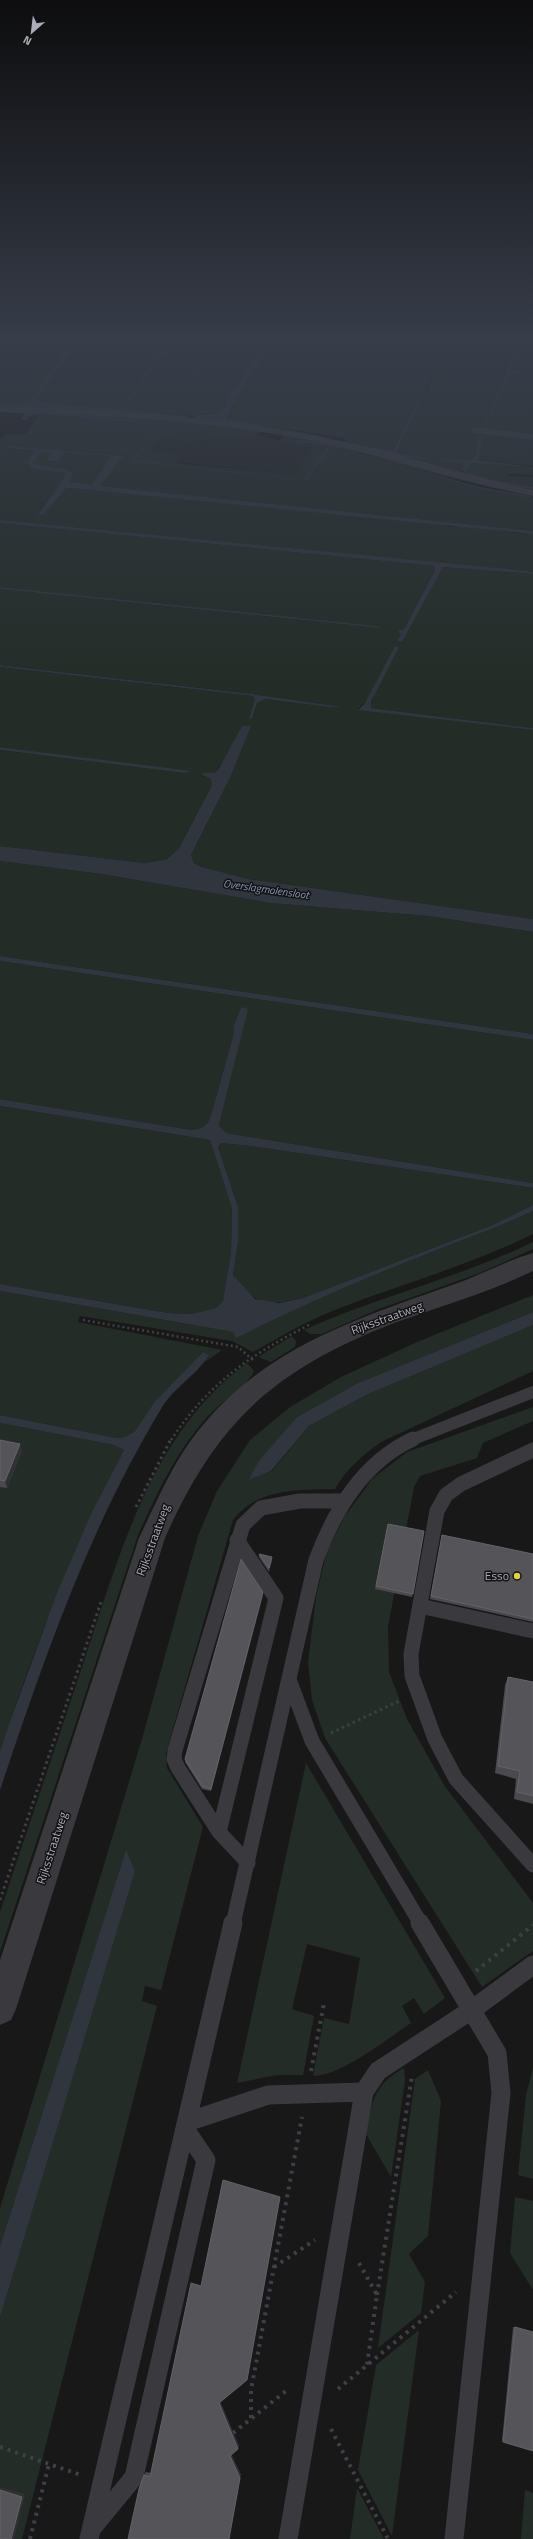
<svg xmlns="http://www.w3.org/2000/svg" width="533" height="2539" viewBox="0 0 533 2539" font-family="'Titillium Web',sans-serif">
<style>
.built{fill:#242426}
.green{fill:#242c27;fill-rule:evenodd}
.water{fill:#31353e;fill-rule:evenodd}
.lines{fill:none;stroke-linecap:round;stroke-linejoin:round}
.path-far3{stroke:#3f3f45;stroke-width:1;stroke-dasharray:1 1.5;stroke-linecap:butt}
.path-far2{stroke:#3f3f45;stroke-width:2.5;stroke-dasharray:2 3;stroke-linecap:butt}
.path-far1{stroke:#3f3f45;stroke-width:3;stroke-dasharray:2.5 3.5;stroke-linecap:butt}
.path{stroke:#3f3f45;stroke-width:4;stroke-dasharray:3 5;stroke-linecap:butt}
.lane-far3{stroke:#3a393e;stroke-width:5.5}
.lane-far2{stroke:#3a393e;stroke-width:12}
.lane-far1{stroke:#3a393e;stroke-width:15}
.lane{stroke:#3a393e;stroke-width:19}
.street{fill:#3a393e;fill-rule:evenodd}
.wall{fill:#49494e}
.shaded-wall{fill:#313134}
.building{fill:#545459;stroke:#626268}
.poi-dot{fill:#dfd24a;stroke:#131314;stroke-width:1.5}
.labels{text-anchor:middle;stroke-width:3;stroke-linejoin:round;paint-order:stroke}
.far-water-label{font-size:11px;font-style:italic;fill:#8692af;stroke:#131314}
.street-label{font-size:12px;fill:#abacb8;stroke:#131314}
.poi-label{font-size:12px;fill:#abacb8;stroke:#131314;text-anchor:end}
</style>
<rect width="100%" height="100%" fill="#181819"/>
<!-- built -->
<path class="built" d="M257 435 312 448 293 474 176 462 152 451 161 437 188 442Z"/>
<!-- green -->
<path class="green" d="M0 338H267L239 385 229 394H215L227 397C227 418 206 412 194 416L61 404 0 403Z
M275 338H450L422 396 424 397 452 338H521L484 428 510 373 533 374V466L479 460 481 436H479L475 455 471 460 432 459 396 453 421 400H418L393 451 349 443 404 457 466 463 462 469 464 472 490 481 533 489V491L489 483 345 444V438L228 420 235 400Z
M523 338H533V373L511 370Z
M41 412 189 421 261 432 257 435 188 442 161 437 152 451 180 454 176 463 293 474 312 448 279 442 283 436 326 442 364 454 533 494V496C477 485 422 471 367 456L477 488 533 498V531L100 486 122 456 3 445 1 447 35 452 27 464 66 473 61 483 38 513 65 489 70 488 446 524 450 527C478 525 505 534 533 534V572L0 520V439L6 434H26ZM165 422 200 423 250 431 199 424 166 423 134 460 305 480 328 446 285 438 324 444 347 451 330 447 306 481 132 460Z
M41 452 52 453 50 462H57L64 453 112 456 92 485 70 482 72 476 65 469 31 464Z
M470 463 533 467V475L509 474 508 476 533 477V487L492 480 467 472 466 470Z
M0 523 434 566 435 570 404 629 397 631 401 634 397 641 443 567 533 574V728L371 708 370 706 375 693 358 709 533 730V919L248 879 199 866 194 863 191 855 231 776 251 726 214 773H204L203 776 212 779V785L179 848 167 859 145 863 0 846V750L183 773 193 772 0 747V667L252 696 255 699 252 719 257 703 266 699 343 707 253 694 0 665V589L381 628 0 587Z
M0 861 101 874 270 903 428 916 533 932V1034L0 956Z
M0 961 533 1040V1183L226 1133 219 1125 239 1044 238 1017 234 1025 233 1036 211 1115C207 1126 204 1128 192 1130L0 1099Z
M0 1106 210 1140 232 1209 231 1252 223 1301 216 1308 191 1314 168 1313 0 1284Z
M221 1143 250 1146 533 1188V1205L490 1226 303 1298C263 1306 259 1307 233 1275L238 1242V1207L218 1147Z
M533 1211V1234C471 1265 404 1283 340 1308 309 1320 281 1336 253 1352L232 1341 80 1316 78 1322 222 1350 205 1362 209 1355 203 1352 155 1401 135 1431 125 1437 117 1438 0 1415V1291L233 1332 237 1337C300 1306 365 1278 432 1252 466 1238 500 1227 533 1211Z
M533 1242V1249L480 1273 379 1309 322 1334H310L304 1330C379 1296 459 1278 533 1242Z
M533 1295V1312L358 1383 297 1417 248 1479 272 1471 309 1426 366 1395 533 1325V1371L381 1442C362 1456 347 1468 335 1489 298 1490 257 1488 233 1520L166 1753 167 1768 203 1827 161 1990 145 1986 142 2001 157 2006 22 2539H0V2317L43 2169 126 1851 0 2246V2208L142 1739 198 1536 217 1491 250 1440 290 1407 341 1377 417 1342Z
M292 1336 296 1341 295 1347 271 1362 258 1357Z
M247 1363 254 1371 252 1375C240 1391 221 1402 207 1417 176 1452 157 1493 138 1535L0 1952V1912C26 1833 53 1755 79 1676 117 1565 147 1436 247 1363Z
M533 1407V1421L483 1443 477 1458 420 1476 414 1487 388 1627 389 1672 407 1719 444 1785 533 1903V1951L482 1987 325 1738 312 1700 308 1662 316 1597 327 1551 345 1516 372 1479 407 1452Z
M0 1423 114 1445 124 1450C74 1547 34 1648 0 1751Z
M306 1763 445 1998 424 2014 414 1998 402 2006 411 2023C387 2039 341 2076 313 2076L324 2018 349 2024 360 1958 307 1944 292 2009 314 2016 303 2075H277L237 2083Z
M533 2067V2179L518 2175 526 2095Z
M404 2068 405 2081 391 2177 366 2134C371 2103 374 2084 404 2068Z
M428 2070 441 2101 428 2236 409 2254 425 2282 421 2313 378 2348 415 2079Z
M515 2197 533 2201V2290L510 2253Z
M419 2330 392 2536 358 2470 376 2365Z
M357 2488 384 2539H350Z
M525 2490 533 2493V2539H521Z"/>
<!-- water -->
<path class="water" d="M75 338H80L41 393 35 394Z
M170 338H174L139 388 195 392 138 390 128 403H126Z
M267 338H275L235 400 227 419 336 439 193 418 197 415C210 415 227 415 227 397L215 394H229L239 385Z
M521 338H523L511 370 533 374 510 373 485 428 486 422Z
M34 398 45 403 118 409 128 406 126 408 128 410 187 416 186 418 83 409 0 406V403L27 402Z
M418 400H421L396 453 432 459 471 460 475 455 479 436H482L479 460 533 467 471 463 466 470 467 472 492 480 533 487V489C517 486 471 482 462 469L465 463 404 457 349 443 393 451Z
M39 412 151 421H125L42 414 31 415 27 420H21L24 415 23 413 0 412Z
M165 422 200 423 250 431 199 424 166 423 134 460 305 480 328 446 284 439 310 441 349 450 330 447 306 481 131 461Z
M2 445 123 456 100 486 533 531V534L70 488 65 489 43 515 38 514 61 483 66 473 32 468 27 463 34 451 1 447ZM41 452 52 453 46 460 57 462 64 453 111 456 92 485 70 482 73 473 65 469 32 464Z
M367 456 479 487 530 496 533 498 477 488Z
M0 520 527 571 533 572V574L443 567 402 642 397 641 401 634 397 631 404 629 435 570 434 566 0 523Z
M0 587 376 626 381 628 0 589Z
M395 646 399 647 371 702V708L533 728V730L358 710 365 703Z
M0 665 253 694 343 707H330L266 699 257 703 252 719H249L255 699 252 696 0 667Z
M242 726H251L231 776 191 855 194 863 199 866 248 879 533 919V932L428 916 270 903 101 874 0 861V846L145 863 167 859 179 848 212 785 211 779 202 775 204 773H214L219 768Z
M0 747 184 770 193 772 183 773 0 750Z
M0 956 533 1034V1040L0 961Z
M243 1007 248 1009 219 1125 226 1133 533 1183V1188L250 1146 221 1143 218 1147 238 1207V1242L233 1275 255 1299 279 1303 303 1298 490 1226 533 1205V1211C500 1227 466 1238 432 1252 365 1278 300 1306 236 1338L233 1332 0 1291V1284L168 1313 191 1314 216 1308 223 1301 231 1252 232 1209 210 1140 0 1106V1099L192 1130C204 1128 207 1126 211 1115L233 1036 234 1025 241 1008Z
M533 1312V1325L366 1395 309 1426 271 1471 248 1480 259 1461 297 1417 358 1383Z
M203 1352 209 1355C197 1375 173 1388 161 1409 89 1528 44 1659 0 1790V1751L9 1724 57 1593 92 1512 124 1450 114 1445 0 1423V1415L117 1438 125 1437 135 1431 155 1401Z
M126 1850 135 1871 0 2317V2246Z"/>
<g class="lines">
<!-- path-far3 -->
<path class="path-far3" d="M0 343 5 347 0 353
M198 405 204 392 192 380 219 338
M37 443 95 450 131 449 147 433"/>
<!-- path-far2 -->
<path class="path-far2" d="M83 1320 238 1347 254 1361
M171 1440C208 1384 251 1354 311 1324"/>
<!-- path-far1 -->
<path class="path-far1" d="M136 1507 171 1439
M331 1733 399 1701
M0 1900 101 1602"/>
<!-- path -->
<path class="path" d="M476 1971 533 1925
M311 2071 324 2003
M359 2263 377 2295 367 2365
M274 2267 315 2240
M377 2295 412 2076
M338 2389 456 2292
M251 2418V2390L302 2117
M331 2429 388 2539
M233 2433 286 2391 290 2392
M0 2447 81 2475
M30 2539 49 2464"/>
<!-- lane-far3 -->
<path class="lane-far3" d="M474 430 533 437"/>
<!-- lane-far2 -->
<path class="lane-far2" d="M411 1440 533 1392"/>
<!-- lane-far1 -->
<path class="lane-far1" d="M533 1450 461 1484 446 1495 437 1511 411 1654 412 1676 435 1739 456 1779 533 1865
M420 1606 533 1631
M290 1682 312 1741 421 1924
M219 1832 276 1598 237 1540
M248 1863 219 1832 178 1768 174 1759 175 1750 243 1525 261 1508 300 1501H344
M233 1924 316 1560C335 1510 362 1463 413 1439"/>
<!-- lane -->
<path class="lane" d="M420 1923 497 2053 501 2093 454 2539
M187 2122 268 2095 364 2092
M93 2527 134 2477 206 2160 185 2129
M89 2539 233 1923
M288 2539 364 2092 378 2071 473 2009 533 1965"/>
<!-- street -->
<path class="street" d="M0 406C111 409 222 417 331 439 399 452 465 476 533 490V496C465 483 399 461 331 445 223 421 110 415 0 412Z
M533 1253V1271C488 1293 440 1306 394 1323 274 1370 217 1421 165 1538L16 2009 11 2020 0 2025V1960L139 1538C153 1509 166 1479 183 1452 247 1354 347 1322 452 1285 479 1276 505 1261 533 1253Z"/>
</g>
<!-- wall -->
<path class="wall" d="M0 1440 22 1451 7 1488 0 1487Z
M388 1524 424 1531 412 1597 375 1589Z
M442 1535 533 1554V1622L430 1599Z
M259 1554 272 1560 269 1572 259 1557Z
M263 1595 211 1791 202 1789 185 1762V1759Z
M508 1677 533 1682V1804L514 1799 516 1779 495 1773 505 1685Z
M513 2327H515L503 2442 502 2441Z
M220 2402 239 2446 231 2455 241 2475 139 2489 144 2475 146 2472 151 2473Z"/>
<!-- shaded-wall -->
<path class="shaded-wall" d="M20 1444 22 1451 7 1488 5 1481Z
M272 1557V1560L269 1572V1568Z
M263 1592V1595L211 1791V1789Z
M220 2401 239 2446 238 2449 219 2403Z
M231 2453 241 2475 240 2478 230 2456Z
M0 2487 25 2494 14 2539H11L0 2490Z"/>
<!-- building -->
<path class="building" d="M0 1440 20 1444 5 1481 0 1480Z
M388 1524 424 1531 413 1594 376 1586Z
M442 1535 533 1554V1619L431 1596Z
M259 1554 272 1557 269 1568Z
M241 1559 263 1592 211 1789 202 1786 185 1759Z
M508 1677 533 1682V1796L517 1792 520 1771 498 1766Z
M223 2180 280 2197 247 2380 219 2403 238 2449 230 2456 240 2478 229 2539H128L139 2489 144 2475 150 2477 191 2283 201 2286Z
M515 2327 533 2332V2451L503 2442Z
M0 2490 22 2497 11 2539H0Z"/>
<!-- sky -->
<linearGradient id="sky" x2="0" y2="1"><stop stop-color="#0d0d0e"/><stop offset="0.49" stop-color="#373d49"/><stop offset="1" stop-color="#373d49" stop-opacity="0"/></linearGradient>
<rect width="533" height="693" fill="url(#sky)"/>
<!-- markers -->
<circle class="poi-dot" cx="517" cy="1576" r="4"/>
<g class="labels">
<!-- far-water labels -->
<g class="far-water-label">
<text transform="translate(266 889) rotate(8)" y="4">Overslagmolensloot</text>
</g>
<!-- street labels -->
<g class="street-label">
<text transform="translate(387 1318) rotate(-20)" y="4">Rijksstraatweg</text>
<text transform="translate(153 1540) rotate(-70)" y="4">Rijksstraatweg</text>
<text transform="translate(52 1848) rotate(-72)" y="4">Rijksstraatweg</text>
</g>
<!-- poi labels -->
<g class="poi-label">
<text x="509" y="1580">Esso</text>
</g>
</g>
<!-- north arrow -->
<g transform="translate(32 32) rotate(208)" stroke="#131314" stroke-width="3" paint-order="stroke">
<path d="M0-3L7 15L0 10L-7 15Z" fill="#abacb8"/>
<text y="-6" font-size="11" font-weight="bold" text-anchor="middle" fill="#abacb8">N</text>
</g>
</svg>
